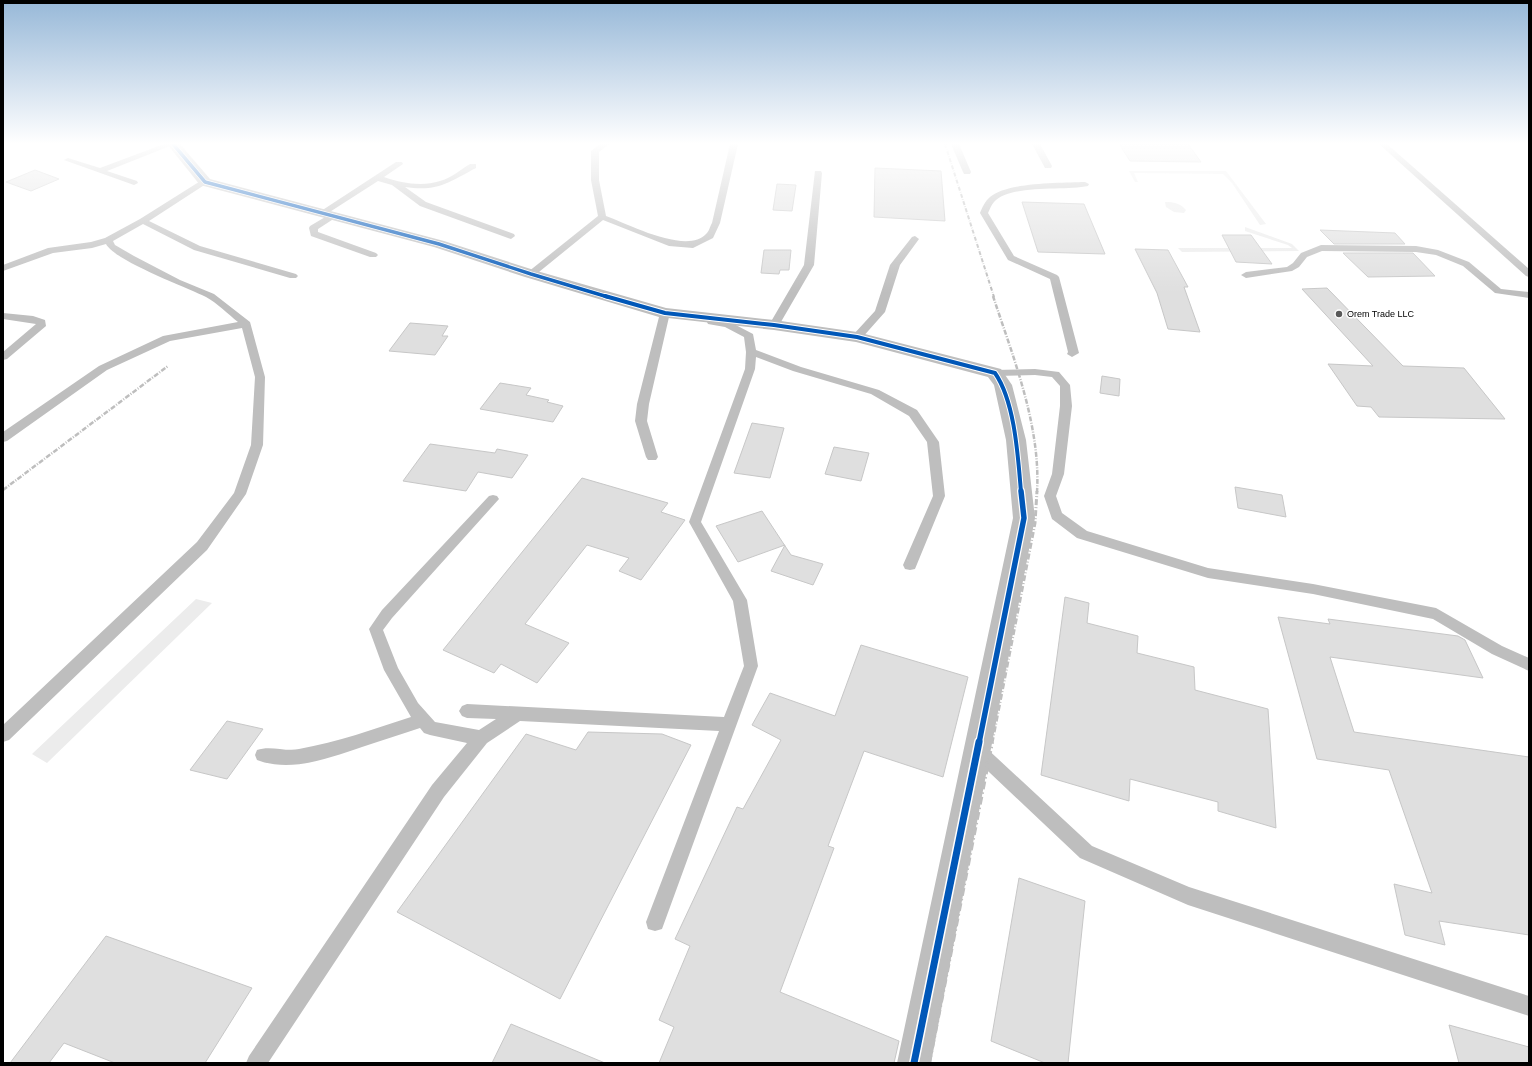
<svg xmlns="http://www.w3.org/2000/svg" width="1532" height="1066" viewBox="0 0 1532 1066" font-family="Helvetica,sans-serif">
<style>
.green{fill:#ececec}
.building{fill:#dfdfdf;stroke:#c7c7c7}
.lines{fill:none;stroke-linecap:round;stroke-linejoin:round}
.lane{fill:#bebebe;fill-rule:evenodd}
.street{fill:#bebebe;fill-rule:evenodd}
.rail-far3{stroke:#bebebe;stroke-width:2;stroke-dasharray:4 1.5 0.5 1.5;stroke-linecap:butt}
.rail-far2{stroke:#bebebe;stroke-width:2.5;stroke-dasharray:5 1.5 1 1.5;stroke-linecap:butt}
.rail-far1{stroke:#bebebe;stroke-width:3;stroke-dasharray:6 2 1 2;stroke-linecap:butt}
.rail{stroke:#bebebe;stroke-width:4;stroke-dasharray:8 3 1.5 3;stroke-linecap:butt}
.cycleway-far3-casing{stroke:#fff;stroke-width:5}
.cycleway-far2-casing{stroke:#fff;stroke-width:6}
.cycleway-far1-casing{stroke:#fff;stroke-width:8}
.cycleway-casing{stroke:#fff;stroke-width:10}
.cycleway-far3{stroke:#0057b8;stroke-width:3.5}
.cycleway-far2{stroke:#0057b8;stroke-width:4}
.cycleway-far1{stroke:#0057b8;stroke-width:5.5}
.cycleway{stroke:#0057b8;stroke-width:7}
.poi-dot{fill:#595959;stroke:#fff;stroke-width:1.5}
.labels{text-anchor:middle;stroke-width:3;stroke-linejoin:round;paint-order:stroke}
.far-poi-label{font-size:9px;fill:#000;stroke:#fff;text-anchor:start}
</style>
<rect width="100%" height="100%" fill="#fff"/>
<!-- green -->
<path class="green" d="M1129 171H1226L1266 224 1260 225 1232 183 1223 174 1134 173 1138 182H1135Z
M1165 202C1174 202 1180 203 1186 210L1184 213 1174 212 1166 207Z
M1245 227 1292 244 1299 251 1182 252 1178 248H1292L1288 245 1245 231Z
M196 599 212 603 47 763 32 754Z"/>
<!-- building -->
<path class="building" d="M1119 144H1188L1201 162 1130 161Z
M875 168 941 171 945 221 874 217Z
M35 170 59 179 31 191 6 182Z
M777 184 796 185 792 211 773 210Z
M1022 202 1084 204 1105 254 1038 252Z
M1320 230 1395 233 1405 244H1334Z
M1222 235H1251L1272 264 1236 262Z
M1135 249 1168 250 1188 287H1184L1200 332 1168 329 1157 293Z
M764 250H791L789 270H780L779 274 761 273Z
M1343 253H1413L1435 276 1368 277Z
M1327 288 1403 366 1464 368 1505 419 1379 417 1371 407 1357 406 1328 364 1373 366 1302 289Z
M410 323 448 326 442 336H448L435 355 389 351Z
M1102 376 1120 379 1119 396 1100 393Z
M500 383 531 388 526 395 549 400 547 402 563 406 553 422 480 409Z
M752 423 784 428 770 478 734 473Z
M430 444 495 453 497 449 528 455 512 478 478 472 466 491 403 481Z
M834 447 869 453 861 481 825 474Z
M582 478 668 503 661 512 685 520 641 580 619 571 629 558 587 545 525 624 569 643 537 683 501 664 494 673 443 650Z
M1235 487 1282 495 1286 517 1238 508Z
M762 511 791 555 823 564 813 585 771 571 785 545 738 562 716 526Z
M1065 597 1089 603 1087 623 1138 636 1137 653 1194 667 1195 690 1268 709 1276 828 1218 811V802L1130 779 1129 801 1041 775Z
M1278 617 1330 624 1328 619 1458 636 1465 640 1483 678 1330 657 1354 732 1529 757V935L1439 921 1445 945 1405 935 1394 884 1432 893 1389 770 1317 759Z
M861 645 968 677 943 777 864 751 828 846 834 848 780 992 899 1041 894 1063H659L674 1027 659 1020 690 946 675 939 737 807 743 809 781 740 752 725 770 693 835 716Z
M227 721 263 729 227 779 190 770Z
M588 732 662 734 691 745 560 999 397 912 526 734 576 750Z
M1019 878 1085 901 1068 1063H1045L991 1041Z
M106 936 252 988 205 1063H115L64 1043 49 1063H10Z
M511 1024 605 1063H492Z
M1449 1025 1529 1047V1063H1459Z"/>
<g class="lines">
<!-- lane -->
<path class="lane" d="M164 144H175L107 171 137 181 138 183 134 185 64 160 68 158 100 168Z
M600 144H609L599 152V180L606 216C628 224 687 255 706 234 709 232 710 226 712 223L730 144H738L720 223 713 238 693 248 669 246 603 220 534 276H528L526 274 528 272 598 216 591 180V151Z
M951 144H959L971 172 970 174H964L963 172Z
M1032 144H1040L1052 166 1051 168H1045Z
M1379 144H1387L1529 269V277L1526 276Z
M396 162H402L403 164 384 177C401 183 422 187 440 181 451 178 460 170 470 164H476V168C449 182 438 192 405 187L426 202 514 234 515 236 511 239 508 238 420 206 392 185 378 181 325 215H319L318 213Z
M815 171H821L822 173 814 265 778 327H770L769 325 804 265Z
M202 180H208L209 182 149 221 200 246 296 274 298 276 296 278H290L194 250 143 224 113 241 115 245 134 256 180 280 214 294 250 322 265 377 263 445 246 494 207 550 9 740 3 742V725L197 542 234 493 251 445 255 377 242 328 170 341 107 370 7 441 3 442V432L99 366 163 336 238 322C228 314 217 303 206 297 186 287 115 261 106 244L92 248 53 253 3 271V265L48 248 91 242 105 238 140 219Z
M1085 182 1089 184 1088 186C1065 191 1010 184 994 202 991 205 990 209 988 213L1014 256 1057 275 1059 277 1079 353 1072 357 1067 354 1068 352 1050 279 1008 260 980 213C982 208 985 201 990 197 1008 182 1061 183 1085 182Z
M332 213 336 216 335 218 318 229V232L376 253 378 255 376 257H370L311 236 309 228 310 226Z
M915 236 919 239 900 265 885 312 861 339H853L852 337 853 335 875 311 890 265 912 237Z
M1321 245 1416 246 1438 250 1469 262 1501 289 1529 292V298L1495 293 1463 266 1436 255 1416 252 1322 251 1307 257 1299 267 1292 271 1246 278 1241 275 1246 272 1287 267 1293 263 1301 253Z
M665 310 681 313 682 315 677 318 669 317 649 404 647 421 658 457 656 460H648L646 457 635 421 637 404 660 313Z
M3 313 33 316 45 320 46 326 7 359 3 360V352L36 324 3 319Z
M712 319 732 323 753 334 756 350 801 367 879 390 917 410 939 442 945 496 915 569 910 570 905 569 903 565 933 496 927 442 909 416 871 394 793 371 756 357 755 369 701 522 747 600 758 666 662 929 655 931 648 929 646 922 719 731 520 721 487 743 444 797 268 1063H246L249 1056 432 785 467 743 430 735 424 733 420 728C401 734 381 741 362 747 329 758 291 773 257 760L255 755 257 750C270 745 286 752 299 749 338 742 374 729 411 717L384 670 369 629 382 610 489 496 493 495 497 496 499 499 392 618 383 630 398 668 418 703 435 722 479 730 496 719 467 718 462 716 459 711 462 706 467 704 724 717 744 666 733 601 689 522 745 369 746 352 744 337 725 327 708 324 707 322Z
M1035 369 1059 372 1070 385 1072 406 1064 474 1056 496 1062 513 1087 531 1208 568 1313 584 1436 608 1502 646 1529 658V671L1492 654 1433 619 1313 594 1208 578 1077 538 1052 519 1044 496 1052 474 1060 406V386L1052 377 1035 375 995 376 990 373 995 370Z
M977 743 983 745 1092 846 1189 887 1529 996V1016L1188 905 1080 858 971 755 969 750 971 745Z"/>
<!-- street -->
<path class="street" d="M167 144H180L210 179 444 241 537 271 666 308 774 320 857 332 1001 369 1012 385 1026 440 1035 518 931 1063H897L1013 518 1006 440 994 385 988 377 856 342 774 330 659 317 525 277 434 247 200 185Z"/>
<!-- rail-far3 -->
<path class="rail-far3" d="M945 144 994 297"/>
<!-- rail-far2 -->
<path class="rail-far2" d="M993 296C1013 357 1041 426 1037 492
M3 490 168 366"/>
<!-- rail-far1 -->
<path class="rail-far1" d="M992 743 1035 523 1037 491"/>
<!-- rail -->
<path class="rail" d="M929 1063 992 742"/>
<defs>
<path id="cycleway-far3" d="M173 144 205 182 439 244 531 274 608 297"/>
<path id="cycleway-far2" d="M605 296 665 313 774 325 857 337 995 373C1015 402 1018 457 1021 492"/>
<path id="cycleway-far1" d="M979 743 1024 518 1021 491"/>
<path id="cycleway" d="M914 1063 979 742"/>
</defs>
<!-- cycleway-far3 casing -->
<use href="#cycleway-far3" class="cycleway-far3-casing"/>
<!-- cycleway-far2 casing -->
<use href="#cycleway-far2" class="cycleway-far2-casing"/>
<!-- cycleway-far1 casing -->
<use href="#cycleway-far1" class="cycleway-far1-casing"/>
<!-- cycleway casing -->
<use href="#cycleway" class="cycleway-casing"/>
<!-- cycleway-far3 -->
<use href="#cycleway-far3" class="cycleway-far3"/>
<!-- cycleway-far2 -->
<use href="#cycleway-far2" class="cycleway-far2"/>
<!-- cycleway-far1 -->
<use href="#cycleway-far1" class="cycleway-far1"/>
<!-- cycleway -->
<use href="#cycleway" class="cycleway"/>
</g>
<!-- sky -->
<linearGradient id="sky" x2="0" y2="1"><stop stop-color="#97b8d8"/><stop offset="0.49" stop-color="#fff"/><stop offset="1" stop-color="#fff" stop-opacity="0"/></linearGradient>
<rect width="1532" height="293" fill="url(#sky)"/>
<!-- markers -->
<circle class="poi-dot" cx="1339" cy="314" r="4"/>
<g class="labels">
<!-- far-poi labels -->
<g class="far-poi-label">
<text x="1347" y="317">Orem Trade LLC</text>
</g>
</g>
<!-- border -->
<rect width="1532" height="1066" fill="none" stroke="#000000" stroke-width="8"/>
</svg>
